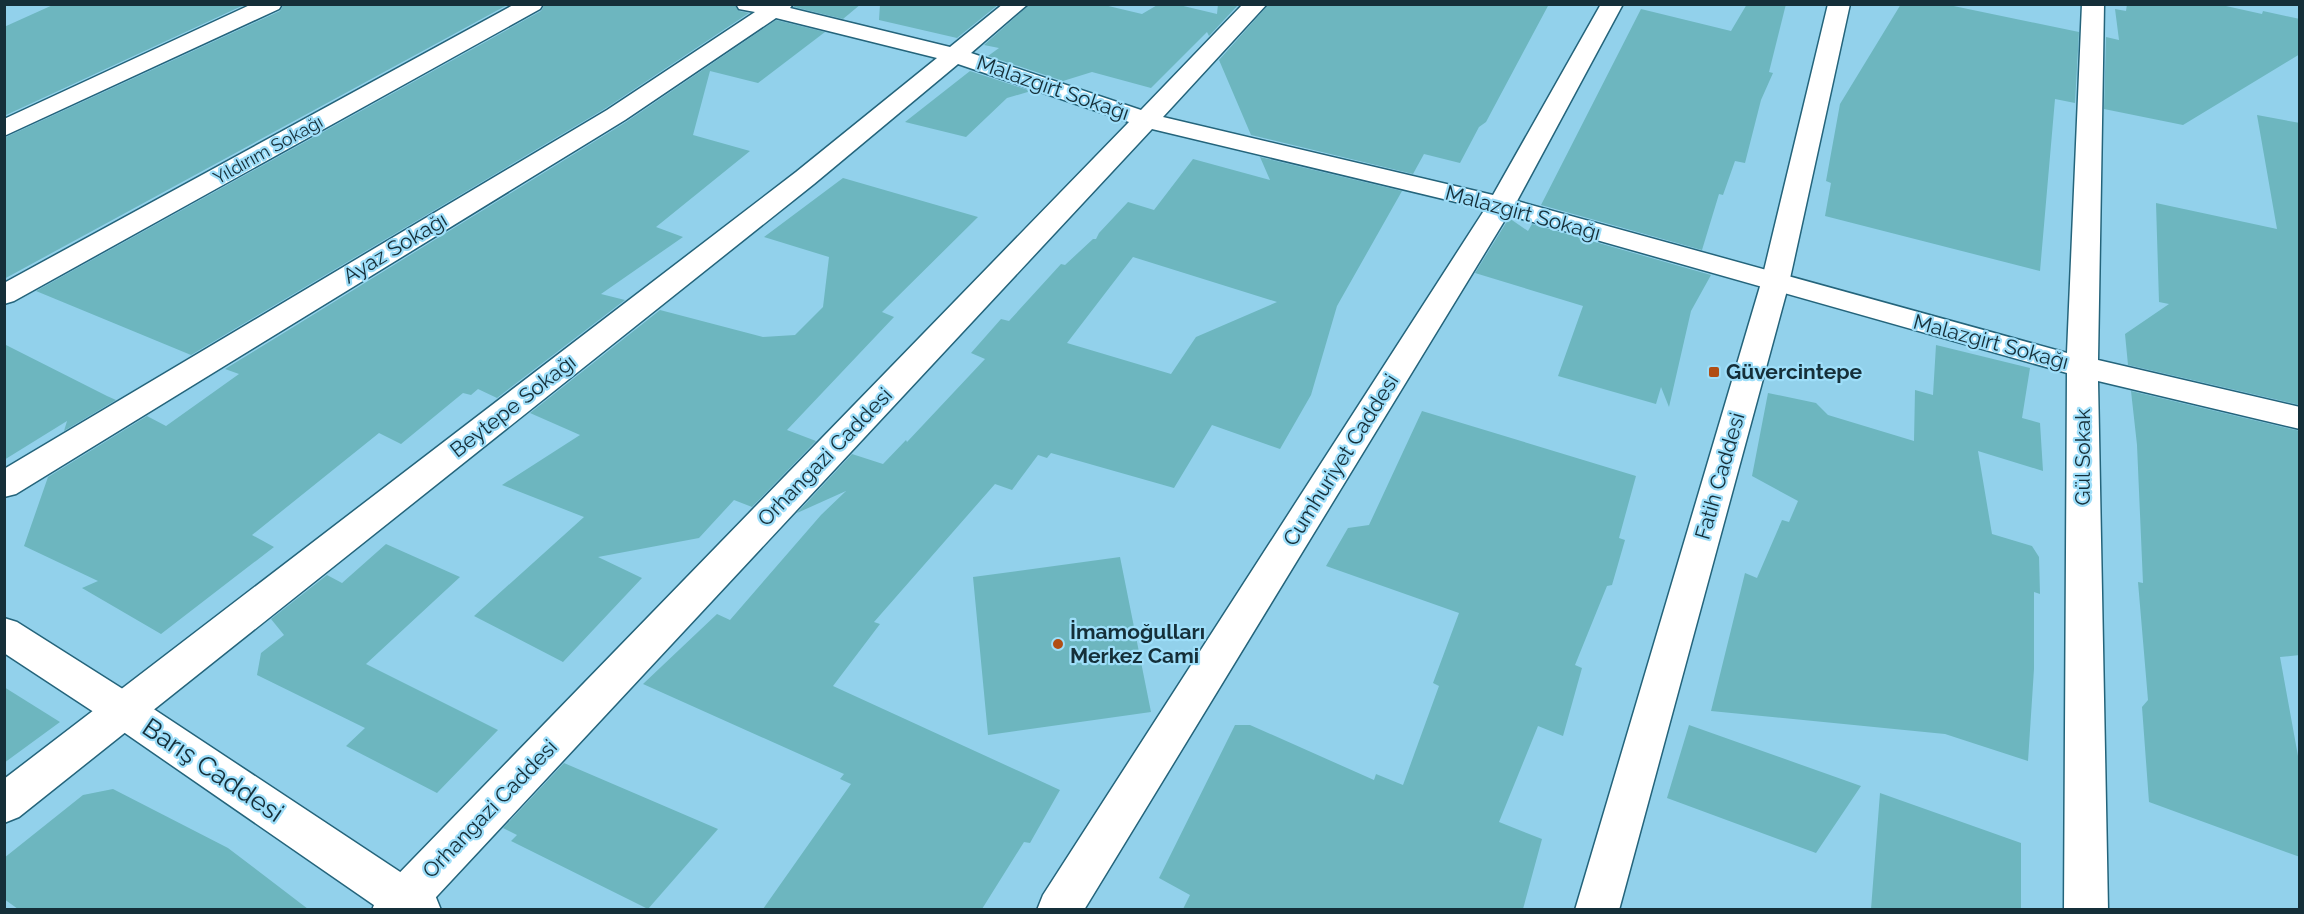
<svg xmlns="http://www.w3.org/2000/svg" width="2304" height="914" viewBox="0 0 2304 914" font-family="Raleway,sans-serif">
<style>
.building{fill:#6db6bf;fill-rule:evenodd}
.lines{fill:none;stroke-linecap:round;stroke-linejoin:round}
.minor-casing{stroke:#24647b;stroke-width:3}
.tertiary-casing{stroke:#24647b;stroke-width:3}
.secondary-casing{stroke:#24647b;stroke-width:3}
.minor{fill:#fff;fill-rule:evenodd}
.tertiary{fill:#fff;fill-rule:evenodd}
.secondary{fill:#fff;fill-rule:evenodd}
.poi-dot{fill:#b14e15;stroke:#9edef9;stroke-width:2}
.labels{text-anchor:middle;stroke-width:4.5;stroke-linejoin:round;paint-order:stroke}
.far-street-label{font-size:18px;fill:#152f39;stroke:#9edef9}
.street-label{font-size:21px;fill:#152f39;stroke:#9edef9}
.poi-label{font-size:21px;font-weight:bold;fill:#152f39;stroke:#9edef9;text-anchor:start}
.near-street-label{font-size:26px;fill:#152f39;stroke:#9edef9}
</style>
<rect width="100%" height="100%" fill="#92d1eb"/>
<!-- building -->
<path class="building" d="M55 4H246L4 116V27Z
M284 4H509L4 279V138L280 11Z
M545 4H734L739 11 749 13 606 108 191 355 36 291 541 11Z
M795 4H861L843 19 794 7Z
M880 4H999L957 38 879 20Z
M1030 4H1100L1142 14 1159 4H1175L1217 14 1218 4H1239L1209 36 1207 32 1151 88 1092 72 1063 81 988 56 999 48 984 45Z
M1269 4H1549L1486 122 1479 127 1460 163 1424 154 1413 174 1251 135 1219 60Z
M1747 4H1786L1769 72 1773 73 1761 100 1745 163 1735 161 1723 195 1719 194 1702 250 1541 205 1641 9 1731 31Z
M1901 4H1944L2079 32 2075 103 2055 99 2040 271 1825 216 1831 183 1826 181 1840 104Z
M2127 4H2217L2262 14 2263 11 2300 19V54L2183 125 2104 109 2106 37 2119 40 2115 9 2126 11Z
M776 20 825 32 758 83 710 71 693 135 750 151 656 227 683 237 601 294 625 300 497 398 478 389 471 395 463 393 401 444 379 433 252 535 274 547 161 634 82 588 98 581 24 546 48 477 147 416 166 426 239 374 225 369 626 122Z
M970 71 1031 91 1007 98 966 137 905 122Z
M2257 115 2300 123V405L2128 365 2125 334 2169 304 2159 302 2156 203 2277 229Z
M1260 157 1402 191 1337 306 1311 395 1280 449 1212 425 1174 488 1051 453 1047 458 1038 455 1012 490 995 484 874 622 880 624 833 686 1060 790 1030 843 1024 842 982 909H763L851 784 840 779 844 774 643 684 717 614 730 620 821 515 846 491 797 513 852 454 883 464 906 440 907 442 985 359 971 353 1001 319 1009 321 1061 264 1065 265 1093 239H1096L1099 233 1128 202 1154 210 1193 159 1270 180ZM1133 257 1277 302 1196 337 1171 374 1067 343Z
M843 178 978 217 882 312 894 317 787 430 816 441 752 507 734 500 699 538 598 557 642 578 563 662 474 616 584 517 502 485 580 435 530 413 660 310 763 337 795 335 823 307 829 257 764 237Z
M1509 218 1528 231 1532 224 1711 275 1691 311 1669 407 1661 387 1656 404 1558 376 1583 306 1475 273Z
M4 344 107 396 116 400 64 431 67 421 4 460Z
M1936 345 2030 368 2022 418 2040 423 2043 471 1978 451 1992 534 2032 546 2039 557 2040 594 2034 592V669L2028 761 1945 734 1711 711 1745 573 1757 578 1782 520 1789 522 1798 501 1752 476 1768 393 1816 403 1828 415 1914 441 1915 390 1933 395Z
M2131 391 2300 431V655L2280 657 2300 767V857L2149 802 2142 707 2148 700 2138 582 2143 583 2137 445Z
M1422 411 1636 476 1619 538 1625 540 1612 585 1607 586 1575 665 1582 668 1563 736 1538 726 1499 822 1542 839 1523 909H1183L1190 895 1159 878 1235 725H1250L1374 780 1376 774 1403 785 1439 686 1433 683 1459 613 1326 566 1348 528 1369 525Z
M386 544 460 577 366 664 498 730 437 793 346 746 365 728 257 675 261 653 284 635 271 619 327 575 342 583Z
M1120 557 1151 712 988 735 973 577Z
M4 687 60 722 4 763Z
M1689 725 1861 786 1816 853 1667 798Z
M564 763 718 829 648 909 511 841 517 835 503 828Z
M113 789 228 848 308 909H18L4 899V858L83 795Z
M1880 793 2021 843V909H1871Z"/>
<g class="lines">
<defs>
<path id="minor" d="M252 4H282L279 9 4 136V119Z
M515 4H543L540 9 14 301 4 304V283Z
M736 4H793L790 8 950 47 1003 4H1028L971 53 1141 110 1243 4H1267L1163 117 1493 195 1601 4H1623L1517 201 2067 353 2082 4H2104L2098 360 2300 407V429L2098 381 2108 910H2064L2067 373 1508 215 1084 910H1037L1043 895 1485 209 1152 129 424 910H372L378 895 1129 122 958 64 814 184 19 817 4 823V779L796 172 937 58 776 18 625 120 16 494 4 497V469L607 110 755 12 739 9Z"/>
<path id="tertiary" d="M4 618 17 622 137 698 435 895 441 910H381L109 722 4 653Z"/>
<path id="secondary" d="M1828 4H1850L1789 283 1619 910H1575L1761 283Z"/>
</defs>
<!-- minor casing -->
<use href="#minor" class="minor-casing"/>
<!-- tertiary casing -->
<use href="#tertiary" class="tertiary-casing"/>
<!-- secondary casing -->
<use href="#secondary" class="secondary-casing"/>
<!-- minor -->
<use href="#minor" class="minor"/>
<!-- tertiary -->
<use href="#tertiary" class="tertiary"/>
<!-- secondary -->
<use href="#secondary" class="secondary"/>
</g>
<!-- markers -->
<g class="poi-dot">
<rect x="1708" y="366" width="12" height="12" rx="3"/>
<circle cx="1058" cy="644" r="6"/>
</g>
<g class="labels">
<!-- far-street labels -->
<g class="far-street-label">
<text transform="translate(268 150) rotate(-29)" y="6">Yıldırım Sokağı</text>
</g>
<!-- street labels -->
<g class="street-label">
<text transform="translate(1053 88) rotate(19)" y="7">Malazgirt Sokağı</text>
<text transform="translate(1523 213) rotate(15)" y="7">Malazgirt Sokağı</text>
<text transform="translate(395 248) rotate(-31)" y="7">Ayaz Sokağı</text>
<text transform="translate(1991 342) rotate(15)" y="7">Malazgirt Sokağı</text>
<text transform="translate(513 406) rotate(-38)" y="7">Beytepe Sokağı</text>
<text transform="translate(825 457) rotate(-46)" y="7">Orhangazi Caddesi</text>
<text transform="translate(2083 457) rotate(-90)" y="7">Gül Sokak</text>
<text transform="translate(1341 460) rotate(-58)" y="7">Cumhuriyet Caddesi</text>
<text transform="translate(1720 476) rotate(-74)" y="7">Fatih Caddesi</text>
<text transform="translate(490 809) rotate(-46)" y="7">Orhangazi Caddesi</text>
</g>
<!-- poi labels -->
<g class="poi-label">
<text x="1726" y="379">Güvercintepe</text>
<text x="1070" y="639">İmamoğulları<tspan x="1070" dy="24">Merkez Cami</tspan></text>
</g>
<!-- near-street labels -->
<g class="near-street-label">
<text transform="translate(213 770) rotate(34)" y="9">Barış Caddesi</text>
</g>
</g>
<!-- border -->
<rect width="2304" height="914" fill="none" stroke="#152f39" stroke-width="12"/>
</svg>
